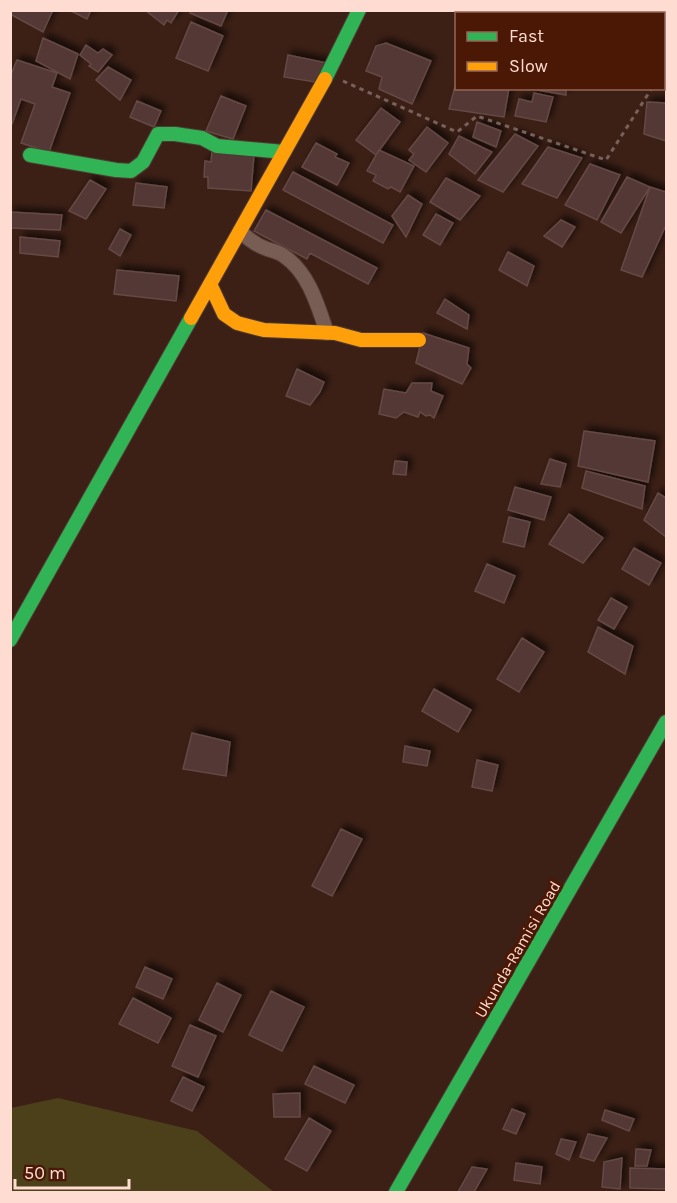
<svg xmlns="http://www.w3.org/2000/svg" width="677" height="1203" viewBox="0 0 677 1203" font-family="Karla,sans-serif">
<style>
.green{fill:#4b4019}
.building{fill:#533834;stroke:#654945;stroke-width:1.5;filter:url(#shadow)}
.lines{fill:none;stroke-linecap:round;stroke-linejoin:round}
.street-casing{stroke:#503a34;stroke-width:16}
.fast-casing{stroke:#503a34;stroke-width:16}
.slow-casing{stroke:#503a34;stroke-width:16}
.path{stroke:#78615a;stroke-width:3;stroke-dasharray:4.5 4.5;stroke-linecap:butt}
.street{stroke:#785d55;stroke-width:14}
.fast{stroke:#30b455;stroke-width:14}
.slow{stroke:#ff9f0a;stroke-width:14}
.labels{text-anchor:middle;stroke-width:6;stroke-linejoin:round;paint-order:stroke}
.street-label{font-size:16px;fill:#ffdcd1;stroke:#4c1806}
</style>
<defs>
<filter id="shadow"><feDropShadow dx="4.5" dy="-4.5" stdDeviation="3" flood-color="#0009"/></filter>
</defs>
<rect width="100%" height="100%" fill="#3c2016"/>
<!-- green -->
<path class="green" d="M58 1098 197 1131 274 1192H11V1108Z"/>
<!-- building -->
<path class="building" d="M10 10H53L43 32 10 14Z
M69 10H91L87 19Z
M145 10H179L171 23 167 20 164 25Z
M191 10H228L221 26 190 13Z
M191 22 223 36 208 71 176 58Z
M43 38 78 54 70 79 36 61Z
M386 43 431 61 412 104 379 89 382 77 366 71 376 46Z
M86 45 98 53 103 49 112 55 98 72 89 66 91 64 80 55Z
M288 55 327 63 321 83 284 77Z
M17 60 57 73 52 87 70 93 49 152 21 143 35 104 21 99 12 124H10V77Z
M108 67 131 80 120 100 96 80Z
M456 83V88H509L504 117 449 109Z
M526 88H566V95Z
M534 93 553 97 546 122 515 116 519 99 532 102Z
M221 96 246 106 233 139 206 131Z
M137 101 161 111 154 127 130 117Z
M647 102 666 103V141L644 134Z
M381 108 400 122 376 155 356 140Z
M477 122 501 131 496 147 473 137Z
M427 127 448 143 426 172 409 160 414 154 409 150Z
M515 134 538 146 503 192 478 180Z
M459 136 492 152 475 174 449 154Z
M316 143 337 154 335 157 349 163 337 185 302 167Z
M548 147 582 158 557 198 522 184Z
M379 150 414 166 400 192 391 187 388 189 373 181 376 175 367 171Z
M212 152 254 155 251 191 208 188V177H204L205 161 211 162Z
M590 164 620 175 597 220 565 205Z
M293 172 393 225 383 243 283 190Z
M627 177 650 187 621 233 601 222Z
M446 178 480 196 460 220 430 202Z
M90 180 106 189 86 219 69 211Z
M136 183 167 187 164 208 133 205Z
M650 187 666 192V225L642 277 621 270Z
M408 195 422 204 406 237 392 216Z
M266 210 377 268 368 284 310 253 307 259 254 231Z
M10 212 62 215 60 230 10 228Z
M436 214 453 223 440 245 423 235Z
M561 220 575 227 562 247 544 236Z
M120 229 131 235 120 256 109 249Z
M20 237 60 241 58 257 20 253Z
M508 252 534 266 527 286 499 270Z
M117 270 179 276 176 301 114 294Z
M445 299 469 315 467 329 437 313Z
M423 333 469 348 467 364 471 368 462 384 416 363Z
M297 369 324 382 320 392 310 405 286 396Z
M412 383H432L431 391 443 396 434 418 430 415 426 416 420 412 418 417 404 412 396 418 379 414 384 389 406 393Z
M584 431 655 441 648 482 578 466Z
M550 459 566 464 560 487 541 484Z
M395 461 407 462 406 475 393 474Z
M586 471 645 486 642 509 582 488Z
M515 487 551 497 544 520 508 510Z
M658 493 666 498V537L644 520Z
M569 514 603 538 583 563 549 544Z
M509 517 530 522 524 547 503 542Z
M634 548 661 563 649 585 622 569Z
M487 564 515 576 504 603 475 591Z
M611 598 627 607 614 629 598 620Z
M598 627 633 646 625 674 588 652Z
M522 638 544 652 519 692 497 679Z
M434 689 471 710 458 732 422 711Z
M192 733 230 742 226 776 183 769Z
M405 746 430 751 427 766 403 762Z
M477 760 498 765 492 791 472 787Z
M341 829 362 839 332 896 312 886Z
M145 967 172 979 163 999 136 987Z
M217 983 241 995 223 1032 199 1020Z
M271 991 304 1007 282 1051 249 1035Z
M133 998 171 1018 158 1043 119 1024Z
M190 1025 216 1036 198 1077 172 1066Z
M314 1066 354 1085 345 1103 305 1084Z
M183 1077 204 1087 192 1111 171 1101Z
M300 1093V1117H274L273 1094Z
M512 1109 525 1114 516 1134 503 1129Z
M605 1110 634 1119 629 1131 602 1120Z
M309 1118 331 1131 307 1171 285 1159Z
M588 1134 607 1138 594 1161 580 1157Z
M561 1139 576 1142 569 1160 556 1154Z
M636 1149 651 1150 647 1166H635Z
M622 1158 620 1189 602 1187 604 1162Z
M516 1163 542 1167 540 1184 514 1180Z
M472 1167 487 1169 474 1192H458Z
M630 1168 666 1169V1189L630 1188Z"/>
<g class="lines">
<defs>
<path id="street" d="M240 231C248 239 256 245 267 249 273 251 279 252 284 256 309 273 318 306 327 333"/>
<path id="fast" d="M325 79 359 10
M30 155 116 170 131 171 143 162 158 134H175L202 138 217 146 284 152
M10 640 191 318
M396 1192 666 722"/>
<path id="slow" d="M210 284 224 314 237 323 264 330 335 333 361 340H419
M191 318 325 79"/>
</defs>
<!-- street casing -->
<use href="#street" class="street-casing"/>
<!-- fast casing -->
<use href="#fast" class="fast-casing"/>
<!-- slow casing -->
<use href="#slow" class="slow-casing"/>
<!-- path -->
<path class="path" d="M343 81 457 132 477 116 606 160 652 88
M664 84 666 83"/>
<!-- street -->
<use href="#street" class="street"/>
<!-- fast -->
<use href="#fast" class="fast"/>
<!-- slow -->
<use href="#slow" class="slow"/>
</g>
<g class="labels">
<!-- street labels -->
<g class="street-label">
<text transform="translate(517 949) rotate(-60)" y="6">Ukunda-Ramisi Road</text>
</g>
</g>
<!-- border -->
<rect width="677" height="1203" fill="none" stroke="#ffdcd1" stroke-width="24"/>
<!-- legend -->
<rect x="455" y="12" width="210" height="78" fill="#4c1806" stroke="#946657" stroke-width="1.5"/>
<rect x="467" y="32" width="30" height="9" fill="#30b455" stroke="#946657" stroke-width="1.5"/>
<text x="509" y="42" font-size="18" fill="#ffdcd1">Fast</text>
<rect x="467" y="62" width="30" height="9" fill="#ff9f0a" stroke="#946657" stroke-width="1.5"/>
<text x="509" y="72" font-size="18" fill="#ffdcd1">Slow</text>
<!-- scale -->
<path d="M15 1179v9h114v-9" fill="none" stroke="#ffdcd1" stroke-width="3"/>
<text x="24" y="1179" font-size="18" fill="#ffdcd1" stroke="#4c1806" stroke-width="4.5" paint-order="stroke">50 m</text>
</svg>
